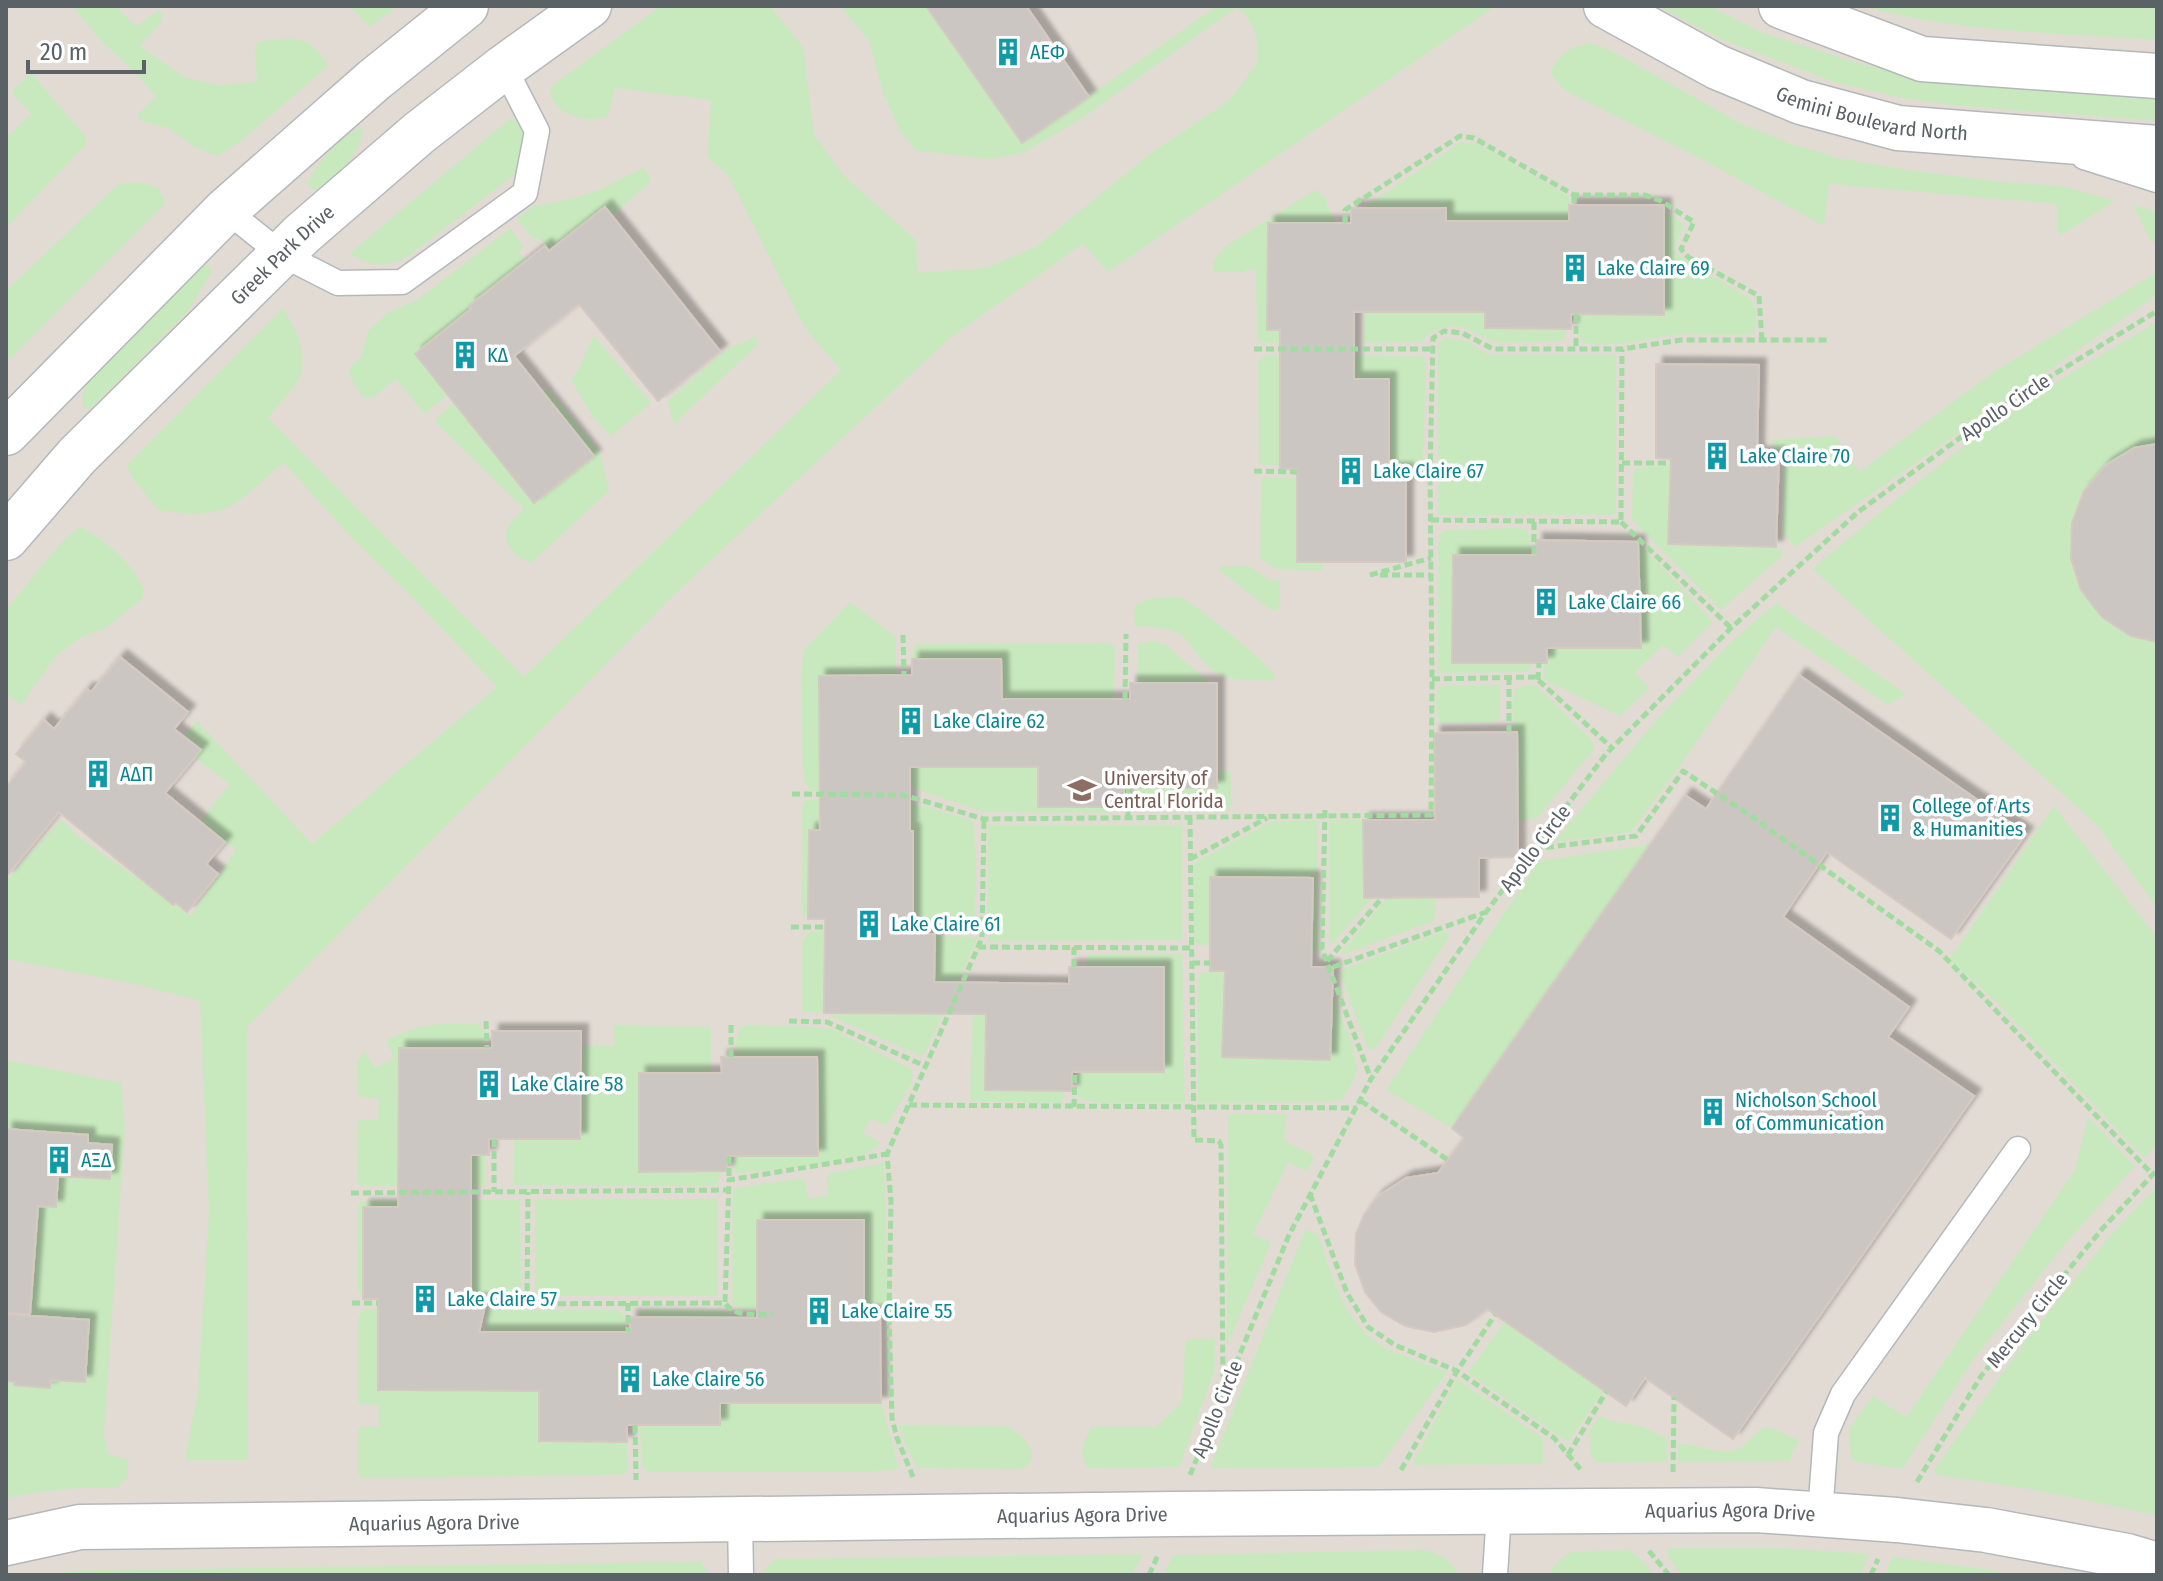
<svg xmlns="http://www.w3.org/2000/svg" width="2163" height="1581" viewBox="0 0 2163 1581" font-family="'Fira Sans Condensed',sans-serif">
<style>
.education{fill:#e2dbd4}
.green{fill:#c8e9be}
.building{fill:#ccc6c2;stroke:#d5c9c1;stroke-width:2;filter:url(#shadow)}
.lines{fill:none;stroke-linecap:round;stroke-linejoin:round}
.lane-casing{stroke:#b4b8bb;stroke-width:27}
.street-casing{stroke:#b4b8bb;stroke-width:47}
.path{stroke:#a0dca0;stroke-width:5;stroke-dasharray:8 4;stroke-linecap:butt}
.lane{stroke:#fff;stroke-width:24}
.street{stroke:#fff;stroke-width:44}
.labels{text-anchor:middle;stroke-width:7;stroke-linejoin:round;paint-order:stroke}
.culture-label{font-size:20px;fill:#0d838f;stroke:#fff;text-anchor:start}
.street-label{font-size:20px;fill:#5b6265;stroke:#fff}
.education-label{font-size:20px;fill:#785e54;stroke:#fff;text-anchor:start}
</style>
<defs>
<filter id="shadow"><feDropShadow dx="7" dy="-7" stdDeviation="2" flood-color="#0004"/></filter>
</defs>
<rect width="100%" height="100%" fill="#efeae3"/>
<!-- education -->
<path class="education" d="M6 6H2157V1575H6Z"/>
<!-- green -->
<path class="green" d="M72 6H115L136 26 158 11 163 14 161 22 140 46 184 77 218 85 257 82 255 50 258 42C291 38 311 33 328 66L240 142 217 156 193 146 170 129 139 120V113L156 96 130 68 102 42Z
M346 6H398L369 27 356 12Z
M661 6H770L803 47 814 134 843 175 916 240 917 273 986 268 1037 246 1151 153 1230 100 1257 63V36L1250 22 1241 10 1236 8 1081 119 1025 152 992 159 917 151 901 133 884 95 869 41 840 6H926L1022 143 1217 6H1496L1108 272 1083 244 950 338 679 590 247 1027 248 1460H185L198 1391 209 1212 200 1001 140 985 6 959V881L61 820 79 837 191 916 236 850 200 822 230 784 195 758 201 750 184 737 197 721 312 844 497 687 412 597 349 535 284 463C267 475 252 493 234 504 211 518 183 514 158 510L131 476 127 465 283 308C294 325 309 356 300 376 294 390 277 406 268 418L524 677 841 370 805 328 730 178 707 156 711 100 615 88 608 116C592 123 561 118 553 100 551 96 551 91 550 87Z
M1658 6H1709L1761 32 1864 65 1900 72 2157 96V121L1950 105 1902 98 1837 83 1718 38Z
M1863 6H2157V40C2059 33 1958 33 1863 6Z
M1589 43 1608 49 1740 123 1792 144 1838 158 1907 170 2003 182 2062 186 2115 201 2060 236 2057 229V204L1829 184 1824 226 1699 158 1564 90 1550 73C1561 52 1566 49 1589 43Z
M31 73 80 130 85 136 86 144 6 228V138L31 114 11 92Z
M511 118 526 130V146L514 175 409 256C382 268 374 267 349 254Z
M359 128 362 129C364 150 333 183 314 190L309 186 308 182C317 163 340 138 359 128Z
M1461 142 1479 144 1567 195 1570 200 1569 221H1486L1566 329 1563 341 1500 343C1477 338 1462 318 1436 330 1430 332 1426 338 1420 342H1363L1365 312H1446V208H1363Z
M643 168 650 175V182L612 216 604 207 549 251 538 237 534 240 517 219 534 206 572 199 598 190Z
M138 182 159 188 165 204 6 363V291L118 184Z
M1315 190 1324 196 1336 223H1268L1267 329 1349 331 1342 344 1263 343 1259 341 1257 336 1256 270 1245 269 1246 272H1212L1214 261 1223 248Z
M2133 204 2151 210 2157 214V246L2148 237Z
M1664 213 1673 215 1684 226 1676 243 1675 254 1751 299C1757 309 1758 322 1754 333 1732 338 1706 333 1684 334 1652 336 1613 350 1582 342L1578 333 1579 314 1664 315Z
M510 228 524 247 518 252 526 261 469 306 471 309 415 354 448 395 424 414 396 379 374 397H362L348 373 351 366 361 357 368 331 386 314 419 299Z
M209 265 212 271 189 310 93 406 89 409 84 408 82 398 88 380 197 271 204 266Z
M2157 272V295L1795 547 1783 533 1784 453 1773 448 1772 440 1835 436 1859 472 1992 373Z
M2157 322V908L2097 825 1812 569C1873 518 1935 466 2000 420 2050 384 2104 353 2157 322Z
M594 336 651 403 611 436 593 417 571 380C582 368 585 350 594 336Z
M757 336 756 346 674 424 667 401 727 349Z
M1445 338 1467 341 1488 355H1616V515H1438V344Z
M1267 355 1422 356 1425 360 1426 369 1423 459 1418 468H1389L1388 379H1280V465H1266L1259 463 1258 364 1261 358Z
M548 389 600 452 609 491 531 563C517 559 502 545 507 529 510 521 519 515 524 509L434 421 454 402 534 502 543 393Z
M1651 466H1671L1669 544 1776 547 1781 551 1782 556 1721 610 1632 520 1633 471 1639 468Z
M1265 477 1297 478V562H1322V571L1275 569 1260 558 1261 480Z
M80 527C108 541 132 563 145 591L142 599 106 628 81 637 56 656 21 705 9 696 6 685V610L64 539Z
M1514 528 1526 529C1532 536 1530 546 1530 555L1453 663H1532L1531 668 1526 672 1438 673V542L1441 533 1445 530Z
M1638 542 1713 622 1678 657 1663 645 1635 672 1649 688 1620 716 1548 682 1544 677V665L1547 663V648H1641Z
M1221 566H1249L1269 580 1280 581V608L1274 611 1268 608 1219 570Z
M1163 597C1169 597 1176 596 1182 598 1197 606 1270 664 1276 677L1272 681C1255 680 1232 682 1217 673 1200 664 1191 640 1178 633 1166 627 1148 627 1135 626L1134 608 1137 604 1150 599Z
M850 602 896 637V675L819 676 820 783 868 792 810 791 804 779 802 755 801 671 804 650Z
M1776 603 1906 694 1888 705 1776 627 1684 760 1631 832 1554 842 1658 718 1732 641Z
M1154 641 1166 645 1210 683H1137L1138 643Z
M1108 643 1115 646 1114 699H1038V807H1111V813L984 812 913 788 910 784V767L1002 766 1001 659H912L915 644Z
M1444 685H1500V717L1495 722 1440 723C1435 713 1436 697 1439 687Z
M1527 685H1535L1590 738 1595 748 1538 817 1530 820H1518L1517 733 1514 732 1512 703 1516 689Z
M1217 771 1231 772V804L1229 809 1223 812 1136 809V787L1216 788Z
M805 800 909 802 973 821 976 854 975 923 913 921V831L809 830 808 919C804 917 803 914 802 909V807Z
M2054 806 2157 938V1144L2144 1158 1996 1001 1949 960Z
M1317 820V949L1311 952 1312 878 1211 877 1210 945H1200L1194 940V863L1271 822Z
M1329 820H1363L1364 898H1372L1332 944 1329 941Z
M988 825H1182V940L988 941Z
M1651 844 1452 1128 1386 1090 1539 861Z
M1436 897 1435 918 1431 922 1342 955V952L1387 898Z
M1447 930 1449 937 1375 1049H1368L1340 974 1343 969Z
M809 932H825V1013H934L935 936 978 937 923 1057 824 1013 802 1011V941Z
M1088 954H1182L1185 1103H1102L1080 1099 1078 1095V1072H1164V968L1086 967Z
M1209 971H1225L1222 1057 1329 1060 1332 991 1341 1017 1351 1041 1357 1068 1355 1078 1343 1098 1335 1101 1198 1103V988L1199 974Z
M986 987 985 1090 1065 1091 1064 1098 1059 1103 970 1101 973 998Z
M439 1024H477L483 1030 482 1048H399L398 1154 485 1155V1187L360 1186 357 1179 358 1120H378L379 1099 358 1097 357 1061 365 1051 375 1068 394 1058 386 1040 418 1027Z
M614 1025 710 1027 711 1031V1073L639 1074V1171H722L716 1186 513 1185 514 1139 580 1045 614 1046Z
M747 1025 793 1026 832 1029 912 1069V1082L887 1125 870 1119 863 1133 881 1143 867 1154 829 1162 796 1168 736 1173 733 1156H818L817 1057H737L736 1040 740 1027Z
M6 1060 121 1083 125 1128 104 1433 108 1454 128 1460V1477L117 1488C76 1487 46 1490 6 1498Z
M1228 1114H1286L1284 1141 1315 1156 1307 1171 1288 1162 1253 1234 1271 1243 1227 1345Z
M2088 1117 2135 1166 2065 1244 1973 1360 1902 1469 1852 1461 1849 1444V1429L1873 1396 1906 1417 2075 1170Z
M884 1163 887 1301 880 1313H864L863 1220H758L757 1309H743L732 1303 733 1192 735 1188 804 1178 808 1198 828 1196 827 1174Z
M2157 1186V1515L2035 1490 1937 1475 1934 1470 2024 1343 2109 1237Z
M535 1199H717V1296H535Z
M520 1200 521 1285 519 1296 512 1299H471L363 1295 359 1293 357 1287 358 1205 361 1201Z
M1305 1230 1318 1235C1333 1277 1345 1328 1388 1349 1407 1358 1428 1364 1447 1372L1379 1467 1210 1468Z
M364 1309H378L485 1390 486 1310H616C627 1314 625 1322 625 1332L539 1333V1440L627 1442 628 1472 619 1475 361 1478 358 1473V1427H379V1405L358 1404V1318L361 1312Z
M646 1309 719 1310 727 1312 881 1403 899 1469 869 1472H647L642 1466 640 1425 720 1318 636 1317Z
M1504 1322 1604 1390 1568 1442 1468 1373Z
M1188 1339H1215V1370L1179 1467 1088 1468C1077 1455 1084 1440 1092 1427H1156L1178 1406 1183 1395 1185 1344Z
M1457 1379 1543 1438V1464L1412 1465Z
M1600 1416 1611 1421 1641 1426 1667 1438V1462L1597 1463 1591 1455 1589 1431Z
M899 1425 1006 1426C1022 1433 1047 1458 1021 1469L917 1468 904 1442Z
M1767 1427C1778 1430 1787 1436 1799 1440L1789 1461 1678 1462V1444C1695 1442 1715 1456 1736 1450 1748 1446 1752 1433 1767 1427Z
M1669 1548H1781L1869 1554 1861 1575H1682L1667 1556Z
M1426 1550C1441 1555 1451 1560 1459 1575H1163L1173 1555Z
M1627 1550 1638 1556 1654 1575H1548L1559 1560 1572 1552Z
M1143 1554 1131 1575H764V1570L774 1559Z
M1892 1557 1998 1571 2000 1575H1885Z
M701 1562 708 1572 671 1575H50L69 1571 100 1570Z"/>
<!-- building -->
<path class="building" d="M926 6H1026L1089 97 1022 143Z
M1569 205H1664V315L1571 314V329L1485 328V312H1354V379H1389V470H1406V562H1297V469H1280V330H1267L1268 223H1351V208H1446V221H1569Z
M605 207 720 351 658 401 579 304 514 356 594 456 534 503 415 354 471 309 469 306 545 246 549 251Z
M1656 364 1759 365 1757 454H1779L1776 547 1668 544 1671 459 1656 458Z
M2157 444V642L2131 636 2102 617 2081 590 2071 558 2072 523 2084 491 2106 465 2134 448Z
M1536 540 1638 542 1641 648H1547V663H1452L1453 555H1536Z
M120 657 188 712 174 729 201 750 165 793 225 842 206 864 218 874 187 912 176 903 173 905 59 812 6 877V787L26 762 16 754 44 720 54 729 87 689 91 692Z
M912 659H1001L1002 699H1130V683H1217V788L1124 787V807H1038V767H910V831H913V934H935L934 982 1069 984V967H1164V1072H1072V1091L985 1090 986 1014 824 1013 825 919H808L809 830H820L819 676 912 675Z
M1799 675 2026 834 1951 939 1827 852 1783 917 1909 1007 1888 1037 1974 1096 1733 1439 1645 1378 1626 1406 1487 1309 1466 1325 1434 1332 1405 1326 1381 1312 1365 1292 1355 1264 1356 1234 1364 1215 1377 1197 1406 1178 1438 1173 1464 1138 1452 1128 1685 795 1706 809Z
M1517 732 1518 857 1479 858V897L1364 898 1363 820H1435L1434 733Z
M1210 877 1313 878 1311 967H1333L1330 1060 1222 1057 1225 971H1210Z
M492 1031H581L580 1139H489V1155H471V1301H486L479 1332H630V1317L757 1318V1220H864V1313H880L881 1403H720V1425H627V1442L539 1441V1391L378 1390V1299H363V1207H398L399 1048H492Z
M721 1057H817L818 1156H727V1171L639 1172V1073H722Z
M6 1129 88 1135V1143L112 1145 110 1179 58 1176 56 1207 38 1206 30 1314 6 1313Z
M6 1314 89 1320 85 1382 50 1380V1388L14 1385 15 1382 6 1381Z"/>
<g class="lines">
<defs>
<path id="lane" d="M2084 157 2157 180
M226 210 281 254 338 283 402 282 525 193 537 131 504 67
M1820 1515 1826 1433 1843 1394 2018 1149
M740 1519 741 1575
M1495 1575 1499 1512"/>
<g id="street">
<path id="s1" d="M1606 6 1717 67 1801 102 1898 128 2157 148"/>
<path d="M1781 6 1922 59 2157 76"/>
<path d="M6 433 226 210 374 80 466 6"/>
<path id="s2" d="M6 538 77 456 302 234 419 133 504 67 589 6"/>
<path id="s3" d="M6 1543 80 1527 1174 1514 1756 1510 1897 1520 1986 1530 2127 1556 2157 1565"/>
</g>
</defs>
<!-- lane casing -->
<use href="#lane" class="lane-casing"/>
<!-- street casing -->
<use href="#street" class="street-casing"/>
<!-- path -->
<path class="path" d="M1574 195V205
M1345 223V210L1460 136 1474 138 1574 195H1645L1661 201 1694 222 1681 249 1688 257 1759 296 1762 341
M1576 314V349
M1254 349H1432
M1622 463H1671
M1254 471 1297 472
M1406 473 1430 474
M1431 520 1621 522 1622 349
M1534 522V556
M1621 522 1731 628
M1370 575 1431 558
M1380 575H1431
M903 635 904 675
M1509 677V732
M1432 679 1535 677 1612 748
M1538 680 1539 663
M1125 699 1126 634
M1128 787V818
M792 794 904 795 984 819 1431 815 1432 679 1430 474 1433 338 1444 331 1462 333 1493 349H1622L1681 340H1828
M1325 810 1322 949 1371 1079
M1190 817 1194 1140 1219 1141 1221 1145 1223 1387
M1534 849 1636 836 1683 771 1754 818 1939 951 2153 1175
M1190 859 1267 818
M791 927H825
M913 927 982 929
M978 947 1191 948
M1074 947V967
M1327 961 1382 898
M1192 963H1210
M1333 967 1486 912
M486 1021 487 1048
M789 1021 827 1022 925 1066
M731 1057V1021
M1361 1101 1448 1160
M909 1105 1357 1108
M1074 1107 1075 1072
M494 1139V1192
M729 1156V1180
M351 1193 728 1190
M1310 1194 1347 1293 1368 1327 1395 1345 1457 1371 1554 1438 1582 1471
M725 1302 729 1180 887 1154
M352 1303H378
M527 1303 528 1192
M628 1303V1332
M486 1304 725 1303C736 1318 756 1314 773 1314
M880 1315H889
M635 1425 636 1480
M1568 1455 1606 1392
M1401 1470 1457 1371 1495 1315
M1673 1472 1674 1397
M1190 1475 1289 1235 1371 1079 1486 912 1606 754 1731 628 1858 512 2012 400 2157 311
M913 1477 897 1438 892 1418 889 1315 891 1201 887 1154 982 938 984 819
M1917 1482 1981 1376 2102 1229 2157 1170
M1649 1551 1669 1575
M1149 1575 1158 1555
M1871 1575 1878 1559"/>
<!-- lane -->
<use href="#lane" class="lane"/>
<!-- street -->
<use href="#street" class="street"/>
</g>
<!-- icons -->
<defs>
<symbol id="building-bare" viewBox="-9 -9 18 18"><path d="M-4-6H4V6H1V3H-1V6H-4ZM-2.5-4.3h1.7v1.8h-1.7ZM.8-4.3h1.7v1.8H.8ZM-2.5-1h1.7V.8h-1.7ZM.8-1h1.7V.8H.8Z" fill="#0f9aa8" stroke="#fff" stroke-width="2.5" paint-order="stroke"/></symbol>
<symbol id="university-bare" viewBox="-9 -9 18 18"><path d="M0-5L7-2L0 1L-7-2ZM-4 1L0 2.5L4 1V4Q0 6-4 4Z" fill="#8d6e63" stroke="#fff" stroke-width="2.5" paint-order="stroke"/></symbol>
</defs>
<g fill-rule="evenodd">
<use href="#building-bare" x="988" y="32" width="40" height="40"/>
<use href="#building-bare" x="1555" y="248" width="40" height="40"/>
<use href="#building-bare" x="445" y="335" width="40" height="40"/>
<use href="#building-bare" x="1697" y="436" width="40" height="40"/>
<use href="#building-bare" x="1331" y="451" width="40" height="40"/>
<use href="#building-bare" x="1526" y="582" width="40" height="40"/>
<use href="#building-bare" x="891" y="701" width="40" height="40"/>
<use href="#building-bare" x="78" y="754" width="40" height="40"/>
<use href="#university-bare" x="1062" y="770" width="40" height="40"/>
<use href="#building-bare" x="1870" y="798" width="40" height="40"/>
<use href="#building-bare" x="849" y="904" width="40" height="40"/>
<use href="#building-bare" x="469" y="1064" width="40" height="40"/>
<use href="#building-bare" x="1693" y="1092" width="40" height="40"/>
<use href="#building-bare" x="39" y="1140" width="40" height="40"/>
<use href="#building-bare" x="405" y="1279" width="40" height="40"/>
<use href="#building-bare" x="799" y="1291" width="40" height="40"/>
<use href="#building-bare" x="610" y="1359" width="40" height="40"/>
</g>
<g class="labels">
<!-- culture labels -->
<g class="culture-label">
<text x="1030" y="59">AEΦ</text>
<text x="1597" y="275">Lake Claire 69</text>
<text x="487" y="362">ΚΔ</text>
<text x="1739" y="463">Lake Claire 70</text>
<text x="1373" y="478">Lake Claire 67</text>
<text x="1568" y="609">Lake Claire 66</text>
<text x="933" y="728">Lake Claire 62</text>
<text x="120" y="781">ΑΔΠ</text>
<text x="1912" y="813">College of Arts<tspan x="1912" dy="23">&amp; Humanities</tspan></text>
<text x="891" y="931">Lake Claire 61</text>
<text x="511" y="1091">Lake Claire 58</text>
<text x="1735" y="1107">Nicholson School<tspan x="1735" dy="23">of Communication</tspan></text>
<text x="81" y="1167">ΑΞΔ</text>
<text x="447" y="1306">Lake Claire 57</text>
<text x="841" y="1318">Lake Claire 55</text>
<text x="652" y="1386">Lake Claire 56</text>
</g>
<!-- street labels -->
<g class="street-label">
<text dy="7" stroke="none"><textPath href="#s1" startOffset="290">Gemini Boulevard North</textPath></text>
<text dy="7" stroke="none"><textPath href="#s2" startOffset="396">Greek Park Drive</textPath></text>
<text transform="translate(2005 407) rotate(-34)" y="7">Apollo Circle</text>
<text transform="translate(1535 848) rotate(-53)" y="7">Apollo Circle</text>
<text transform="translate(2027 1320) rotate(-51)" y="7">Mercury Circle</text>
<text transform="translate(1217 1409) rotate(-68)" y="7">Apollo Circle</text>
<text dy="7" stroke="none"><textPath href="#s3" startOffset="1726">Aquarius Agora Drive</textPath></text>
<text dy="7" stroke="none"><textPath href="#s3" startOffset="1078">Aquarius Agora Drive</textPath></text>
<text dy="7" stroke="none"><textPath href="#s3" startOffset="430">Aquarius Agora Drive</textPath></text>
</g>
<!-- education labels -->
<g class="education-label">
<text x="1104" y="785">University of<tspan x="1104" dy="23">Central Florida</tspan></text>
</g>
</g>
<!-- border -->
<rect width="2163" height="1581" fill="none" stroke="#5b6265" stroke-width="16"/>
<!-- scale -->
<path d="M28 60v12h116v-12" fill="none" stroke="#5b6265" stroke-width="4"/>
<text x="40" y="60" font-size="24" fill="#5b6265" stroke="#ffffff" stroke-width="6" paint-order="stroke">20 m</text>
</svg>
